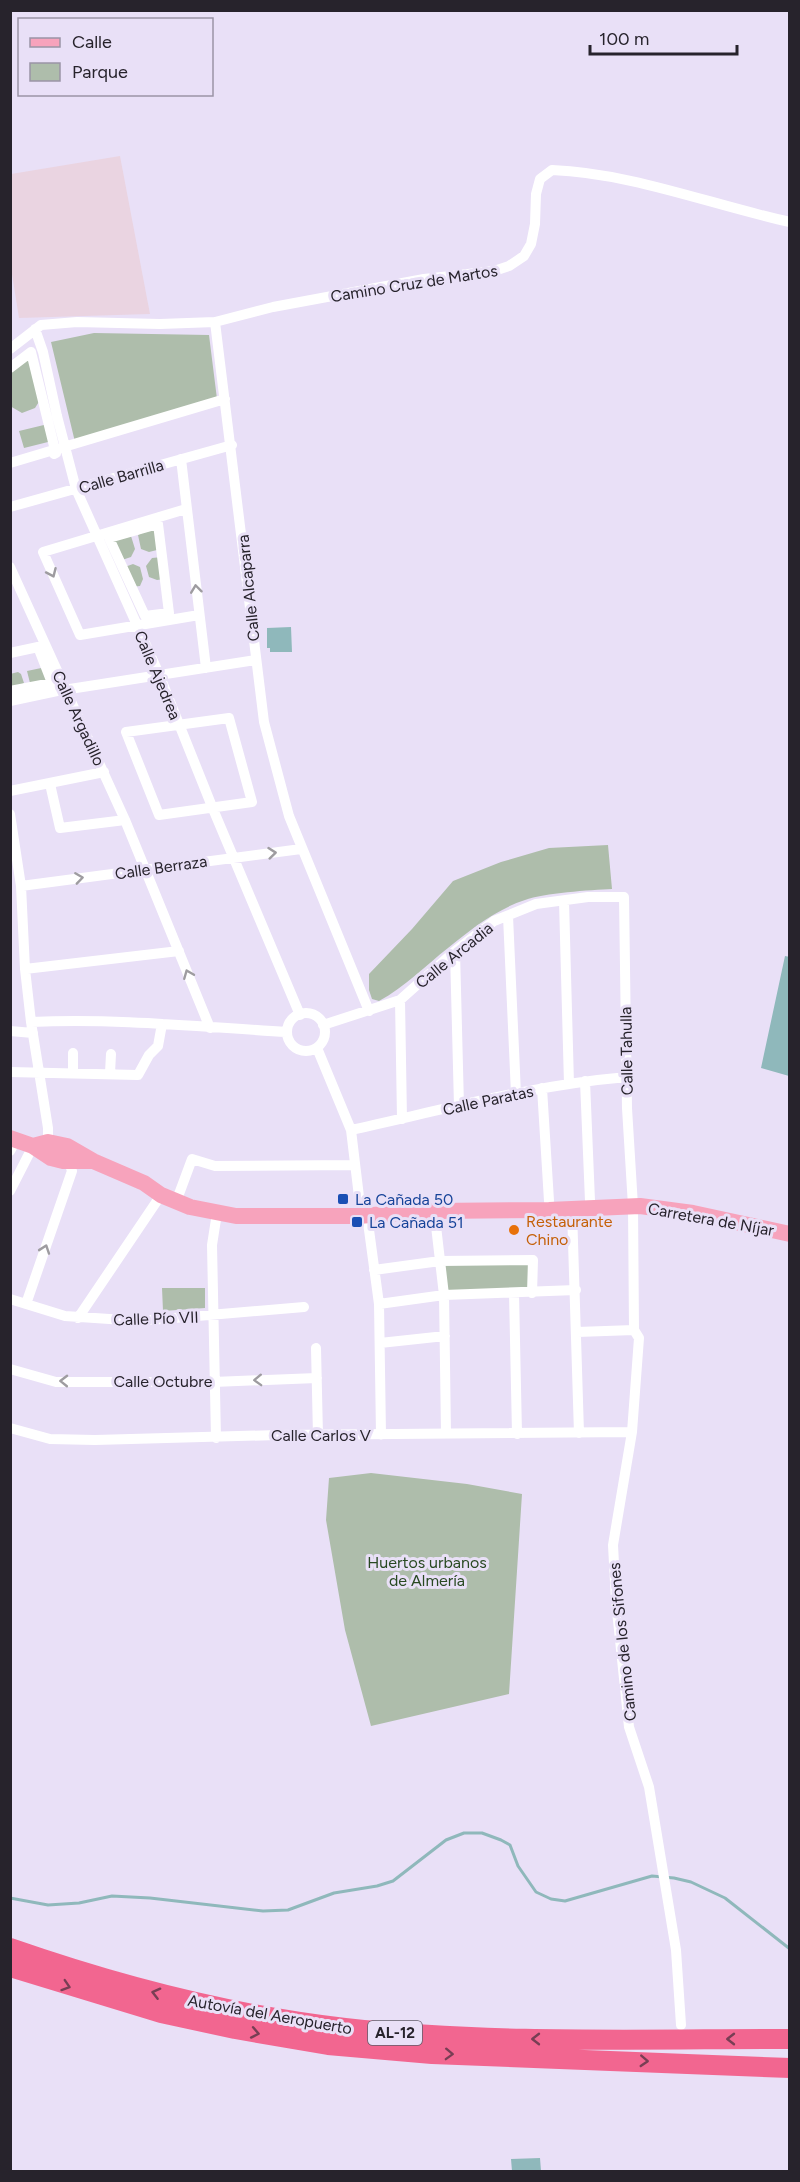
<svg xmlns="http://www.w3.org/2000/svg" width="800" height="2182" viewBox="0 0 800 2182" font-family="Figtree,sans-serif">
<style>
.industrial{fill:#ead4e1}
.green{fill:#aebdab}
.water{fill:#8fb8bb}
.lines{fill:none;stroke-linecap:round;stroke-linejoin:round}
.stream{stroke:#8fb8bb;stroke-width:3}
.street{stroke:#fff;stroke-width:10}
.primary{stroke:#f7a3bc;stroke-width:16}
.highway{stroke:#f26690;stroke-width:20}
.oneway{stroke:#9e9ca0}
.oneway2{stroke:#783e54}
.transit-dot{fill:#1a4fb4;stroke:#e9e0f7;stroke-width:2}
.food-dot{fill:#e8710a;stroke:#e9e0f7;stroke-width:2}
.labels{text-anchor:middle;stroke-width:6;stroke-linejoin:round;paint-order:stroke}
.shield{fill:#e9e0f7;stroke:#615c69;stroke-width:1.5}
.shield-label{font-size:15px;font-weight:bold;fill:#27232c}
.street-label{font-size:16px;fill:#27232c;stroke:#e9e0f7}
.transit-label{font-size:16px;fill:#164399;stroke:#e9e0f7;text-anchor:start}
.food-label{font-size:16px;fill:#c56008;stroke:#e9e0f7;text-anchor:start}
.park-label{font-size:16px;fill:#294922;stroke:#e9e0f7}
</style>
<rect width="100%" height="100%" fill="#e9e0f7"/>
<!-- industrial -->
<path class="industrial" d="M120 156 150 314 19 318 11 268V174Z"/>
<!-- green -->
<path class="green" d="M94 333 209 335 217 399 75 442 51 342Z
M31 352 42 397 35 408 22 413 10 406V368Z
M48 424 52 441 24 448 19 431Z
M158 524 161 549 149 552 141 549 138 535Z
M131 536 135 549 131 557 119 561 109 538Z
M162 557 165 579 157 580 149 577 146 566 152 558Z
M133 564 140 567 143 579 140 586 131 587 122 568Z
M46 667 52 683H30L27 671Z
M18 672 21 674 24 683 11 691 10 674Z
M608 845 612 889C590 890 544 893 525 900 497 909 471 929 448 948 425 966 405 987 379 1001L372 999 369 990V974L412 929 453 881 501 862 549 848Z
M533 1260 532 1293 444 1295 440 1261Z
M162 1288H205V1308L163 1311Z
M371 1473 467 1484 522 1494 509 1694 371 1726 345 1630 326 1520 329 1478Z"/>
<!-- water -->
<path class="water" d="M291 627 292 652H270V648H267V628Z
M785 956 790 957 789 1076 761 1068Z
M540 2158 541 2171H512L511 2159Z"/>
<g class="lines">
<!-- stream -->
<path class="stream" d="M10 1898 48 1905 79 1903 112 1896 150 1898 263 1911 288 1910 334 1893 377 1886 393 1881 446 1840 464 1833H482L501 1840 510 1845 518 1866 536 1892 551 1899 565 1901 652 1876 674 1878 691 1882 725 1898 790 1949"/>
<!-- street -->
<path class="street" d="M215 322 264 722 289 816 369 1011
M35 329 43 352 57 416 76 489 159 674 213 809 300 1015
M10 349 41 325 77 322 160 324 215 322 273 307 424 279 494 271 509 266 524 256 531 244 535 224 536 194 540 179 552 170C631 173 712 205 790 222
M10 368 31 352 55 450 56 453 54 454
M181 459 206 668
M10 463 225 399
M10 507 232 445
M186 509 43 552 80 635 199 615
M158 524 169 613 145 616 109 538Z
M10 567 125 820 210 1028
M10 653 38 647 52 683 10 691
M10 701 57 691 256 660
M229 718 252 802 159 815 126 732Z
M50 784 60 828 125 820
M10 791 104 772
M10 814 21 886 25 969 31 1022 48 1128V1142
M21 886 301 849
M564 901 569 1084
M508 916 516 1094
M455 951 459 1106
M25 969 179 951
M400 1000 402 1119
M287 1032a19 19 0 1 1 38 0a19 19 0 1 1-38 0Z
M31 1022C117 1018 202 1027 287 1032
M323 1025 400 1000 455 951 494 921 536 904 588 897H624L627 1108 633 1206 634 1330
M10 1031 33 1033
M317 1048 351 1130 360 1205
M10 1072 138 1075 149 1055 158 1046 162 1024
M73 1073V1053
M110 1073 111 1054
M585 1081 590 1201
M542 1088 549 1201
M351 1130C442 1110 533 1085 627 1077
M10 1151 16 1140
M10 1191 33 1146
M179 1194 192 1159 215 1166 355 1165
M572 1210 579 1433
M432 1211 436 1226 444 1295 446 1434
M367 1215 379 1304 381 1435
M374 1270 440 1261 533 1260 532 1293
M514 1293 517 1434
M10 1299 65 1316 139 1321 304 1307
M26 1304 72 1171 69 1162
M379 1304 444 1295 576 1290
M78 1318 161 1195
M634 1330 639 1338 632 1432 613 1545 616 1601 629 1727 649 1787 676 1950 681 2025
M577 1332 634 1330
M380 1343 445 1336
M316 1348 318 1436
M10 1369 56 1382H213L317 1378
M10 1428 50 1439 95 1440 278 1435 632 1432
M216 1438 212 1245 217 1213"/>
<!-- primary -->
<path class="primary" d="M10 1138 33 1146 51 1158 63 1161H93
M33 1146 48 1142 67 1146 93 1161 144 1183 161 1195 190 1207 236 1216H357L432 1211 549 1210 640 1206 693 1213 790 1234"/>
<!-- highway -->
<path class="highway" d="M10 1948C119 1986 230 2015 345 2028 493 2044 642 2039 790 2039
M10 1967 161 2013 235 2029 328 2045 432 2054 790 2068"/>
</g>
<!-- one-way arrows -->
<defs><path id="oneway-chevron" d="M-2-3.5L2.5 0L-2 3.5" fill="none" stroke-width="1.6" stroke-linecap="round" stroke-linejoin="round" transform="scale(1.5)"/></defs>
<g class="oneway">
<use href="#oneway-chevron" transform="translate(52 573) rotate(66)"/>
<use href="#oneway-chevron" transform="translate(196 589) rotate(-97)"/>
<use href="#oneway-chevron" transform="translate(272 853) rotate(-6)"/>
<use href="#oneway-chevron" transform="translate(79 878) rotate(-8)"/>
<use href="#oneway-chevron" transform="translate(188 974) rotate(-112)"/>
<use href="#oneway-chevron" transform="translate(45 1249) rotate(-71)"/>
<use href="#oneway-chevron" transform="translate(258 1380) rotate(178)"/>
<use href="#oneway-chevron" transform="translate(64 1381) rotate(-179)"/>
</g>
<g class="oneway2">
<use href="#oneway-chevron" transform="translate(66 1986) rotate(18)"/>
<use href="#oneway-chevron" transform="translate(156 1993) rotate(-166)"/>
<use href="#oneway-chevron" transform="translate(255 2033) rotate(11)"/>
<use href="#oneway-chevron" transform="translate(536 2039) rotate(-180)"/>
<use href="#oneway-chevron" transform="translate(731 2039) rotate(180)"/>
<use href="#oneway-chevron" transform="translate(449 2054) rotate(2)"/>
<use href="#oneway-chevron" transform="translate(644 2061) rotate(3)"/>
</g>
<!-- markers -->
<g class="transit-dot">
<rect x="337" y="1193" width="12" height="12" rx="3"/>
<rect x="351" y="1216" width="12" height="12" rx="3"/>
</g>
<circle class="food-dot" cx="514" cy="1230" r="6"/>
<g class="labels">
<!-- shield labels -->
<rect class="shield" x="368" y="2021" width="54" height="24" rx="4.5"/>
<g class="shield-label">
<text x="395" y="2038">AL-12</text>
</g>
<!-- street labels -->
<g class="street-label">
<text transform="translate(414 283) rotate(-9)" y="6">Camino Cruz de Martos</text>
<text transform="translate(121 476) rotate(-16)" y="6">Calle Barrilla</text>
<text transform="translate(248 588) rotate(-96)" y="6">Calle Alcaparra</text>
<text transform="translate(158 675) rotate(67)" y="6">Calle Ajedrea</text>
<text transform="translate(79 718) rotate(65)" y="6">Calle Argadillo</text>
<text transform="translate(161 867) rotate(-8)" y="6">Calle Berraza</text>
<text transform="translate(454 955) rotate(-39)" y="6">Calle Arcadia</text>
<text transform="translate(626 1051) rotate(-91)" y="6">Calle Tahulla</text>
<text transform="translate(488 1100) rotate(-12)" y="6">Calle Paratas</text>
<text transform="translate(711 1219) rotate(10)" y="6">Carretera de Níjar</text>
<text transform="translate(156 1318) rotate(-2)" y="6">Calle Pío VII</text>
<text x="163" y="1387">Calle Octubre</text>
<text x="321" y="1441">Calle Carlos V</text>
<text transform="translate(622 1642) rotate(-96)" y="6">Camino de los Sifones</text>
<text transform="translate(270 2014) rotate(10)" y="6">Autovía del Aeropuerto</text>
</g>
<!-- transit labels -->
<g class="transit-label">
<text x="355" y="1205">La Cañada 50</text>
<text x="369" y="1228">La Cañada 51</text>
</g>
<!-- food labels -->
<g class="food-label">
<text x="526" y="1227">Restaurante<tspan x="526" dy="18">Chino</tspan></text>
</g>
<!-- park labels -->
<g class="park-label">
<text x="427" y="1568">Huertos urbanos<tspan x="427" dy="18">de Almería</tspan></text>
</g>
</g>
<!-- border -->
<rect width="800" height="2182" fill="none" stroke="#27232c" stroke-width="24"/>
<!-- legend -->
<rect x="18" y="18" width="195" height="78" fill="#e9e0f7" stroke="#9b94a6" stroke-width="1.5"/>
<rect x="30" y="38" width="30" height="9" fill="#f7a3bc" stroke="#9b94a6" stroke-width="1.5"/>
<text x="72" y="48" font-size="18" fill="#27232c">Calle</text>
<rect x="30" y="63" width="30" height="18" fill="#aebdab" stroke="#9b94a6" stroke-width="1.5"/>
<text x="72" y="78" font-size="18" fill="#27232c">Parque</text>
<!-- scale -->
<path d="M590 45v9h147v-9" fill="none" stroke="#27232c" stroke-width="3"/>
<text x="599" y="45" font-size="18" fill="#27232c" stroke="#e9e0f7" stroke-width="4.5" paint-order="stroke">100 m</text>
</svg>
